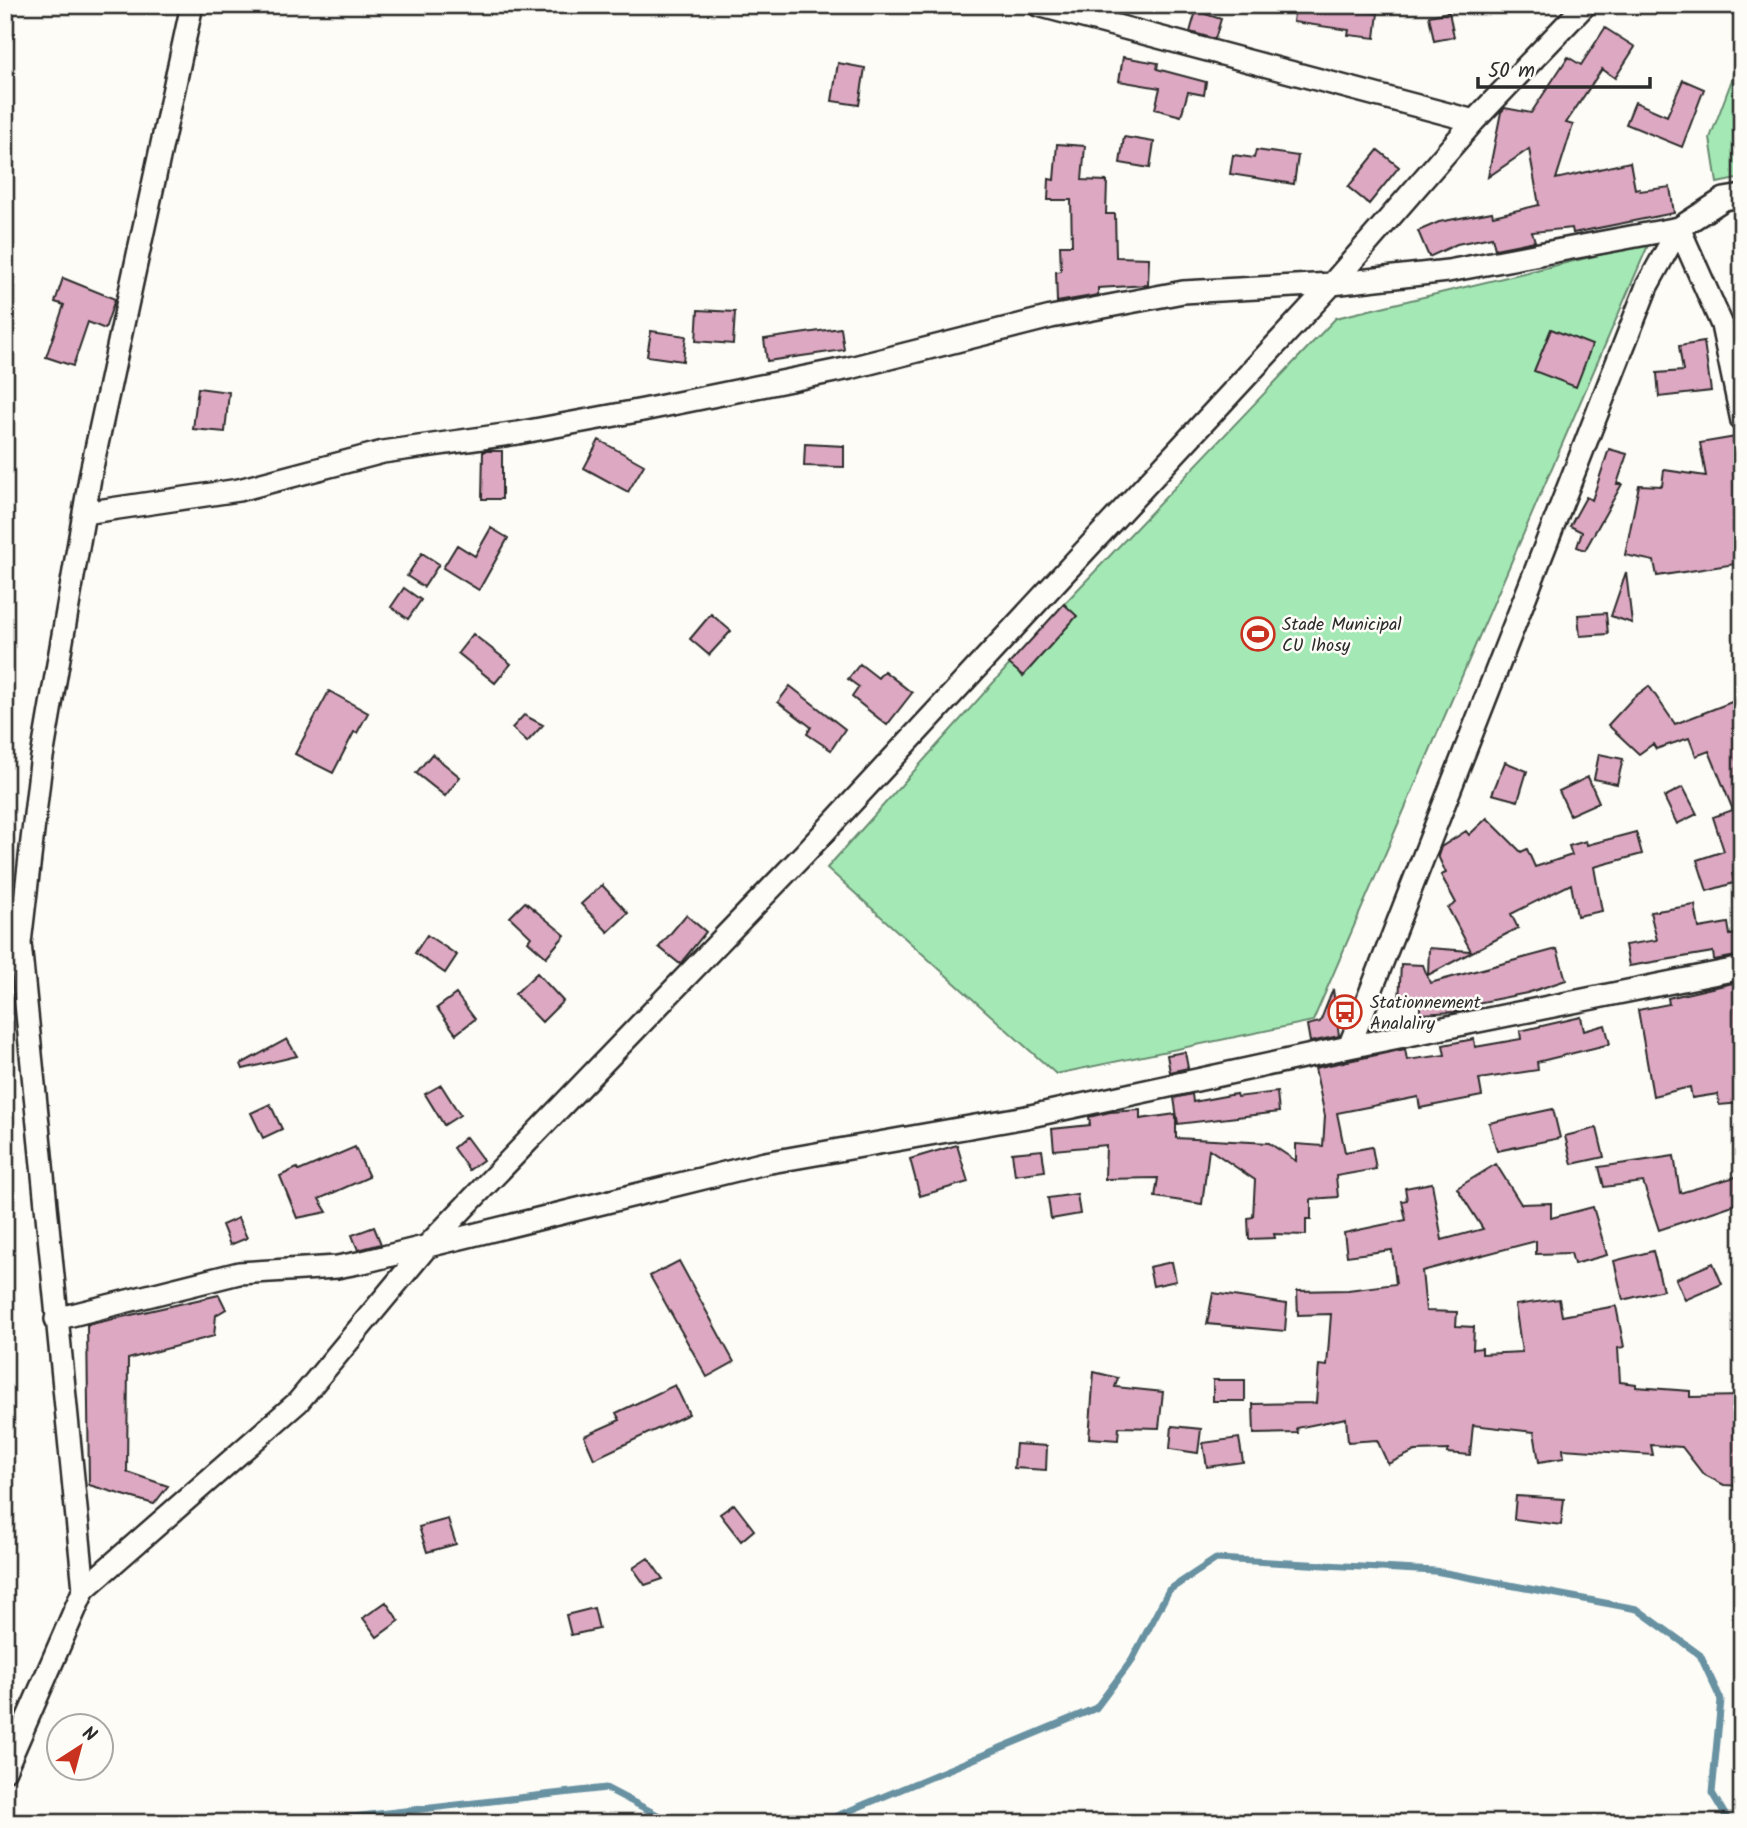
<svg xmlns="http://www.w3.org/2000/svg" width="1747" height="1828" viewBox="0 0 1747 1828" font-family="Kalam,sans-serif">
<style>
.green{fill:#a4e9b5;stroke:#688a70;stroke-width:2}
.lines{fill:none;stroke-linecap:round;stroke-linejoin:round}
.stream{stroke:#6791a1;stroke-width:7}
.building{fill:#dda8c1;stroke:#2b2b2b;stroke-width:2}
.minor-casing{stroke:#2b2b2b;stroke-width:26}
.minor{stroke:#fdfcf7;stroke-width:21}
.labels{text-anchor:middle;stroke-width:5;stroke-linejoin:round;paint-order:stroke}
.poi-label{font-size:18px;fill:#2b2b2b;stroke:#fdfcf7;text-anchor:start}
</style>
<rect width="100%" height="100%" fill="#fdfcf7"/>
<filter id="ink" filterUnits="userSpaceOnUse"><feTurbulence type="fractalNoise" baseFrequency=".0143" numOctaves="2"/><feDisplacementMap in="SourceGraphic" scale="14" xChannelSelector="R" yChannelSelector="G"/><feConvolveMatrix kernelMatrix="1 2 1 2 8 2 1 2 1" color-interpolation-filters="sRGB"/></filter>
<g filter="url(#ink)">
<!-- green -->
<path class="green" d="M1742 53V178L1717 183 1710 138Z
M1649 243 1313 1021 1056 1074 827 868 1064 604 1336 318Z"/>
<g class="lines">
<!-- stream -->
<path class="stream" d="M300 1823 606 1788 673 1823
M820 1823 1096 1708 1132 1660 1169 1590 1216 1559 1435 1571 1637 1609 1700 1655 1721 1700 1712 1793 1730 1823"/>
</g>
<!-- building -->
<path class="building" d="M1295 5H1330L1329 8 1378 13 1375 38 1348 35 1349 30 1293 22Z
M1196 11 1221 19 1215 39 1190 32Z
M1449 12 1454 37 1434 41 1429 16Z
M1605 28 1635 47 1615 78 1602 69 1566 123 1573 125 1556 179 1630 162 1635 189 1639 188 1640 191 1670 187 1674 213 1573 233 1572 228 1532 232 1535 241 1495 249 1492 237 1457 244 1429 257 1418 231 1439 222 1492 212 1493 216 1539 205 1529 149 1488 177 1501 112 1505 108 1531 113 1568 57 1581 65Z
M1123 57 1158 63 1157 69 1206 82 1204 95 1188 92 1181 116 1155 109 1160 88 1119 81Z
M838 63 865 68 859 105 832 101Z
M1683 80 1704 89 1682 147 1626 124 1635 102 1667 116Z
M1124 137 1154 142 1150 168 1120 163Z
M1057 144 1085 146 1082 180 1107 181 1106 214H1115L1116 257 1149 258 1148 285 1098 288V295L1057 302 1056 272 1061 271 1060 245H1072L1071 200H1048L1049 179 1054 180Z
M1256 150 1298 156 1294 184 1230 174 1233 155 1254 158Z
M1378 150 1399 167 1369 204 1348 187Z
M63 278 115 299 105 329 88 322 73 366 46 357 64 305 55 302Z
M698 310 735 312 733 344 696 341Z
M841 328 844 350 767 361 764 339Z
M1551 329 1592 345 1576 387 1534 371Z
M651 331 686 336 683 361 647 356Z
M1704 342 1711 391 1659 397 1657 373 1683 371 1679 346Z
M198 388 229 392 225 432 193 429Z
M1736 437 1742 468V563L1657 576 1654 561 1625 555 1639 485 1662 486 1664 470 1706 476 1700 443Z
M599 440 644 465 628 492 584 468Z
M805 444 844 446V467L804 466Z
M1609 449 1627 454 1617 484H1622L1585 550 1577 547 1582 532 1570 526 1586 497 1592 500Z
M483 451H502V499H482Z
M491 528 508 538 479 590 443 568 457 545 475 556Z
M422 553 439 564 424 587 407 576Z
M1626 572 1632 623 1611 616Z
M404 588 421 600 408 619 391 607Z
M1064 604 1077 616 1023 676 1009 664Z
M1606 613 1608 634 1580 636 1578 615Z
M711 614 731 631 709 655 690 639Z
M473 634 511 664 495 683 458 653Z
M860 664 878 678 884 671 912 693 887 725 852 697 859 687 848 679Z
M790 686 845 729 831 750 807 734 811 727 778 702Z
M1649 686 1675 724 1742 698V892L1739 893 1732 873 1734 883 1707 891 1697 860 1724 851 1713 817 1733 810 1709 751 1696 756 1689 738 1656 749 1653 744 1639 754 1608 725 1633 698Z
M329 691 368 713 357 733 354 732 333 773 295 754Z
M524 715 543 725 527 742 512 728Z
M432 754 460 777 445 796 416 773Z
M1599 754 1623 759 1617 784 1594 779Z
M1505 762 1527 771 1518 801 1492 794Z
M1588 777 1599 802 1570 815 1559 791Z
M1683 787 1697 814 1677 824 1664 797Z
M1487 818 1521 852 1527 849 1535 867 1572 855 1569 846 1586 841 1587 845 1636 832 1642 854 1594 867 1602 911 1577 916 1571 884 1511 914 1518 928 1428 975 1429 948 1471 951 1448 908 1456 903 1441 875 1446 873 1438 856 1441 847 1466 831 1469 835Z
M602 885 628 913 608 932 581 904Z
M525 902 565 935 546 957 528 941 531 937 510 917Z
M1695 905 1699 928 1728 923 1730 935 1742 933V955L1714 960 1713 952 1629 966 1625 945 1657 940 1650 912Z
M686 915 706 932 680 964 659 947Z
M427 935 457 955 445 973 415 953Z
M1557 949 1566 980 1527 993 1467 1005 1468 1010 1454 1012 1420 1014V1002L1399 1001 1401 964 1423 965 1430 983Z
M537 973 563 1001 542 1022 515 994Z
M1742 981V1008L1736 1009 1742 1045V1103L1719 1105 1718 1094 1692 1098 1690 1087 1653 1096 1638 1010 1669 1004 1668 998Z
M1333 989 1339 1036 1310 1042 1307 1025 1320 1022Z
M456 994 475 1019 456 1034 437 1008Z
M1581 1017 1584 1031 1605 1025 1610 1044 1537 1062 1538 1070 1479 1079 1482 1096 1420 1108 1418 1097 1337 1113 1345 1152 1372 1147 1376 1169 1336 1176 1338 1197 1311 1199V1219H1306V1235L1274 1234 1275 1238 1249 1239 1248 1218 1253 1217 1255 1180 1209 1149 1202 1204 1155 1197 1158 1178 1105 1179 1106 1145 1054 1150 1052 1129 1090 1125 1089 1117 1110 1112 1140 1110V1119L1176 1114V1138L1269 1143 1296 1161V1144L1323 1146 1325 1116 1315 1068 1405 1049 1407 1060 1445 1055 1443 1045 1474 1039 1475 1047 1521 1039 1520 1031Z
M287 1039 297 1056 243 1069 241 1064Z
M1185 1052 1188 1068 1170 1072 1167 1055Z
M441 1085 460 1115 444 1125 425 1094Z
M1277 1092 1279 1112 1178 1124 1174 1098 1192 1094 1193 1102 1236 1094 1237 1097Z
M270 1104 282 1129 263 1138 251 1113Z
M1553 1109 1560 1138 1497 1151 1489 1123Z
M1597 1128 1604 1157 1572 1164 1565 1136Z
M466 1137 483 1160 469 1170 453 1148Z
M957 1145 968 1182 920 1196 910 1159Z
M355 1147 369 1177 319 1199 327 1212 297 1218 280 1176 297 1168 299 1171Z
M1042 1150 1045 1171 1015 1175 1012 1153Z
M1674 1156 1680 1193 1742 1175V1202L1659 1230 1643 1182 1604 1187 1599 1167Z
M1496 1164 1521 1204 1551 1203V1218L1593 1207 1607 1255 1574 1264 1571 1253 1536 1254V1241L1422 1271 1426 1311 1457 1312 1456 1326 1474 1327 1473 1349 1482 1348V1354L1522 1352 1515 1305 1559 1299 1562 1316 1616 1306 1624 1347 1618 1348 1620 1382 1636 1384V1387L1690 1391V1397L1742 1396V1486L1724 1485 1703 1474 1682 1447 1651 1445 1653 1455 1563 1449 1564 1458 1539 1462 1534 1432 1473 1425 1470 1455 1447 1453 1448 1450 1415 1451 1388 1464 1377 1440 1348 1442 1346 1418 1297 1428 1298 1433 1254 1434 1253 1404 1316 1403 1319 1365 1327 1366 1331 1314 1298 1315 1297 1291 1348 1290 1396 1284 1392 1250 1347 1256 1344 1233 1406 1220 1402 1201 1407 1200 1405 1188 1432 1183 1442 1240 1483 1229 1457 1188Z
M1077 1194 1080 1214 1051 1219 1048 1198Z
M238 1218 247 1238 230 1245 222 1225Z
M374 1227 381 1244 358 1250 352 1235Z
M1653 1251 1663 1290 1623 1300 1614 1261Z
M679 1261 734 1362 707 1377 650 1276Z
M1172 1262 1176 1281 1153 1286 1149 1267Z
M1713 1263 1722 1284 1685 1300 1676 1279Z
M1213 1293 1287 1304 1285 1331 1207 1324Z
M219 1295 226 1309 216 1315 214 1336 128 1359 127 1472 168 1486 154 1504 89 1485 87 1325Z
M1094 1372 1118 1378 1115 1387 1163 1392 1159 1428 1119 1427 1118 1440 1089 1438Z
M1213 1380H1245V1401H1213Z
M675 1385 689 1414 594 1459 584 1436 620 1420 616 1413Z
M1172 1426 1201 1429 1198 1453 1170 1449Z
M1239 1438 1243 1462 1207 1467 1203 1443Z
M1016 1444 1047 1446 1046 1470 1014 1468Z
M1516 1496 1564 1499 1561 1525 1514 1519Z
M734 1504 754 1530 741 1541 720 1514Z
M448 1519 456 1544 427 1552 419 1527Z
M648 1558 663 1579 645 1585 633 1568Z
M386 1602 399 1621 377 1637 363 1618Z
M594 1608 599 1629 571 1635 566 1615Z"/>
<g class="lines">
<defs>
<path id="minor" d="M1038 5 1474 121
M84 513 239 490 383 452 518 433 643 410 850 368 1051 317 1183 292 1332 284 1448 271 1679 228 1722 325 1742 421
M1349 1047 1647 286 1679 228 1724 199 1742 196
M56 1319 239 1273 337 1267 363 1262 765 1163 1026 1117 1349 1047 1742 968
M84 1589 20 943 41 763 91 472 192 5
M5 1770 84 1589 298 1402 430 1243 805 853 1332 284 1474 121 1585 5"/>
</defs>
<!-- minor casing -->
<use href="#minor" class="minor-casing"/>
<!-- minor -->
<use href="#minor" class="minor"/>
</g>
</g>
<!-- icons -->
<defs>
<symbol id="stadium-ring" viewBox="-11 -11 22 22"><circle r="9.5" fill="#fdfcf7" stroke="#c8321e" stroke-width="1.5"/><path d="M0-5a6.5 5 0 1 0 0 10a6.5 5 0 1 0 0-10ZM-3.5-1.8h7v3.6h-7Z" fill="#c8321e"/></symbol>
<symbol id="bus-ring" viewBox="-11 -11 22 22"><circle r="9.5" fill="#fdfcf7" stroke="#c8321e" stroke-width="1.5"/><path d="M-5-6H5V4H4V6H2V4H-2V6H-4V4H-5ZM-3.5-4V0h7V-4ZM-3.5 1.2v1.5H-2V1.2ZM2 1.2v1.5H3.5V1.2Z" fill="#c8321e"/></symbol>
</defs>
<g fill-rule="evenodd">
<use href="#stadium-ring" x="1239" y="615" width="38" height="38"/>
<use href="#bus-ring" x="1326" y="993" width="38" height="38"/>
</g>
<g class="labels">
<!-- poi labels -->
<g class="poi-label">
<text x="1282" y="630">Stade Municipal<tspan x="1282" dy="21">CU Ihosy</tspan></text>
<text x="1370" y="1008">Stationnement<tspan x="1370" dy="21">Analaliry</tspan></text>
</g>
</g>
<!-- margin -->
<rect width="1747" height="1828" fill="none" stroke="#fdfcf7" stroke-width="28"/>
<rect x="14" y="14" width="1719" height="1800" fill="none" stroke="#2b2b2b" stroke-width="2.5" filter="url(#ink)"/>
<!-- north arrow -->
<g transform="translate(80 1747) rotate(36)"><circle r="33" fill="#fdfcf7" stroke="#a9a8a5" stroke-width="2"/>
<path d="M0-5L12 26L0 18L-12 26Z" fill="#c8321e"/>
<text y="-10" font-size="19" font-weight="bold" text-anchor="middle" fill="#2b2b2b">N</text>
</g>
<!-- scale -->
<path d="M1478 77v10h172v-10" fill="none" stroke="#2b2b2b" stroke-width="3.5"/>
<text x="1488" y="77" font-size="21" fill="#2b2b2b" stroke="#fdfcf7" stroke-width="5" paint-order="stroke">50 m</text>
</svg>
